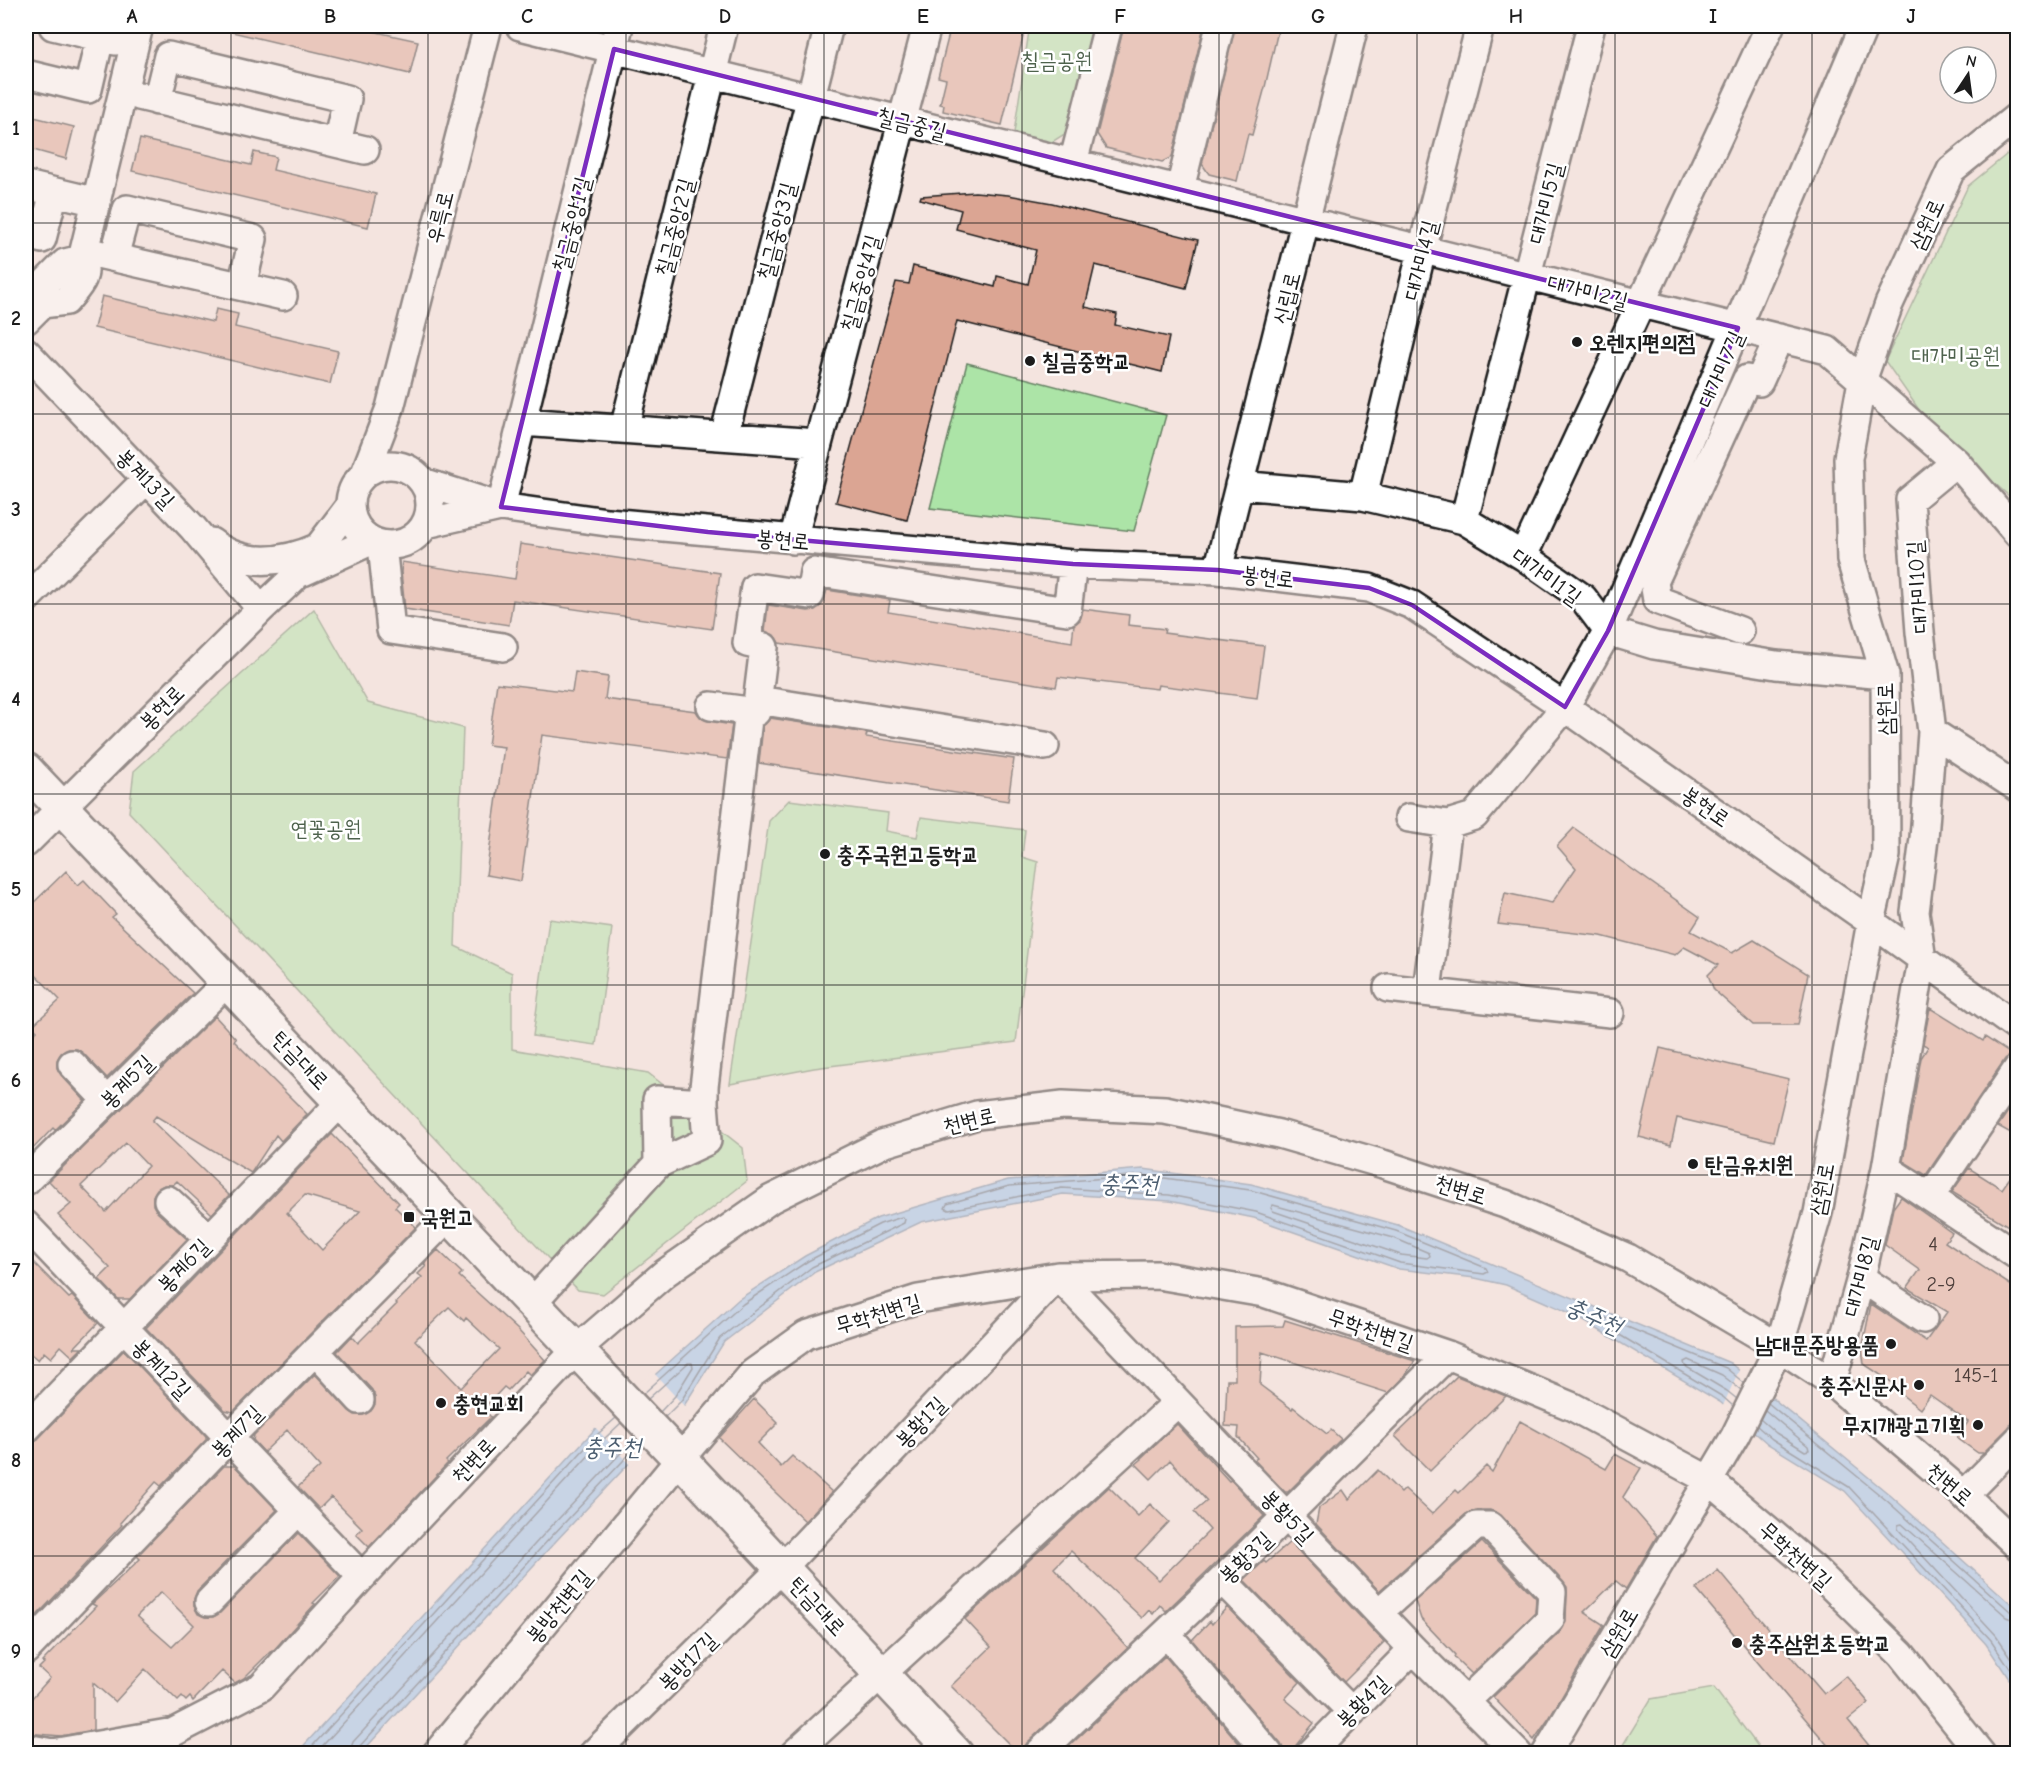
<svg xmlns="http://www.w3.org/2000/svg" width="2043" height="1779" viewBox="0 0 2043 1779" font-family="'Comic Neue','Poor Story',sans-serif">
<style>
.green{fill:#ace4a7;stroke:#648062;stroke-width:1.5}
.water{fill:#93c0ed;stroke:#637e99;stroke-width:1.5}
.pier{fill:#f4e4df}
.lines{fill:none;stroke-linecap:round;stroke-linejoin:round}
.shore{stroke:#4c5e70;stroke-width:1.5}
.building{fill:#dba593;stroke:#1c1c1c;stroke-width:1.5;fill-rule:evenodd}
.minor-casing{stroke:#1c1c1c;stroke-width:32}
.major-casing{stroke:#1c1c1c;stroke-width:38}
.minor{stroke:#fff;stroke-width:27}
.major{stroke:#fff;stroke-width:33}
.marked{fill:none;stroke:#7b2cbf;stroke-width:4.5;stroke-linejoin:round}
.grid{fill:none;stroke:#1c1c1c;stroke-width:1.5;stroke-opacity:0.55}
.poi-dot{fill:#1c1c1c;stroke:#fff;stroke-width:2}
.labels{text-anchor:middle;stroke-width:5;stroke-linejoin:round;paint-order:stroke}
.number-label{font-size:20px;fill:#4c3e3a}
.park-label{font-size:22px;fill:#4e624d;stroke:#fff}
.street-label{font-size:22px;fill:#1c1c1c;stroke:#fff}
.poi-label{font-size:22px;font-weight:bold;fill:#1c1c1c;stroke:#fff;text-anchor:start}
.water-label{font-size:24px;font-style:italic;fill:#4c5e70;stroke:#fff}
.neatline{fill:none;stroke:#1c1c1c;stroke-width:2}
.grid-label{font-size:20px;text-anchor:middle;font-weight:bold;fill:#1c1c1c}
</style>
<rect width="100%" height="100%" fill="#f4e4df"/>
<filter id="ink" filterUnits="userSpaceOnUse"><feTurbulence type="fractalNoise" baseFrequency=".0167" numOctaves="2"/><feDisplacementMap in="SourceGraphic" scale="12" xChannelSelector="R" yChannelSelector="G"/><feConvolveMatrix kernelMatrix="1 2 1 2 8 2 1 2 1" color-interpolation-filters="sRGB"/></filter>
<g filter="url(#ink)">
<!-- green -->
<path class="green" d="M1011 26H1099L1074 128 1052 142 1014 133 1029 31Z
M2017 146V503L1931 427 1885 361 1968 186Z
M967 363 1166 415 1134 531 930 508Z
M314 609 368 703 463 728 455 946 512 973V1049L648 1073 743 1148 747 1181 603 1294 578 1290 129 812 134 771Z
M789 800 888 813 886 831 917 837 921 817 1025 830 1022 857 1038 862 1016 1042 814 1068 730 1084 769 821Z
M549 919 612 928 596 1045 533 1036Z
M1714 1688 1763 1753H1618L1651 1699Z"/>
<!-- water -->
<path class="water" d="M1143 1169 1251 1184 1398 1225 1730 1363 1890 1495 2017 1609V1691L1986 1644 1845 1491 1768 1444 1720 1402 1572 1314 1506 1285 1475 1278 1399 1269 1254 1218 1169 1201 1063 1194 921 1222 815 1272 724 1342 685 1404 556 1541 361 1753 296 1754 595 1429 739 1299 805 1256 878 1218 1008 1180Z"/>
<!-- pier -->
<path class="pier" d="M1740 1368 1770 1392 1751 1433 1722 1408Z
M653 1372 686 1408 631 1466 594 1426Z"/>
<g class="lines">
<!-- shore -->
<path class="shore" d="M1143 1175 1250 1190 1396 1231 1486 1268 1488 1272 1484 1274 1400 1263 1256 1212 1169 1195 1062 1188 949 1210 945 1208 947 1204 1009 1186Z
M1273 1205 1394 1238 1429 1253 1430 1256 1427 1258 1401 1255 1273 1211 1271 1208Z
M643 1394 743 1304 808 1261 880 1224 902 1217 905 1219 904 1223 812 1267 720 1338 681 1401 665 1417
M648 1399 688 1363H692L693 1367 675 1396 660 1412
M1737 1399 1727 1391 1685 1366 1684 1362 1688 1360 1722 1375 1741 1390
M1768 1403 1886 1500 2011 1612 2018 1613
M1733 1406 1723 1397 1593 1319 1592 1316 1596 1314 1726 1368 1744 1383
M1760 1419 1776 1433 1805 1451 1809 1450 1808 1446 1765 1410
M1757 1426 1772 1439 1849 1487 1991 1640 2018 1680
M2018 1621 2007 1617 1902 1524 1898 1525V1529L1996 1635 2018 1667
M305 1754 599 1433 616 1418
M315 1754 604 1439 621 1423
M349 1754 353 1742 546 1532 635 1438
M357 1754 359 1747 551 1537 640 1443"/>
</g>
<!-- building -->
<path class="building" d="M233 26H349L418 41 410 74 232 32Z
M951 26H991L1024 33 1002 125 943 111 944 105 940 104 946 79 938 77Z
M1124 26H1204L1172 157 1162 162 1106 148 1097 134Z
M1235 26H1279L1265 87 1252 135 1248 134 1237 181 1209 174 1202 164Z
M26 115 74 127 66 159 26 148Z
M140 139 251 165 254 152 276 157 273 170 376 194 368 227 132 171Z
M975 192 1008 195 1052 203 1198 240 1186 288 1095 265 1085 307 1117 314 1115 325 1169 337 1162 372 957 321 907 520 836 502 896 282 909 284 913 266 995 287 997 276 1028 284 1036 250 956 229 961 210 920 199 921 196Z
M102 296 213 322 216 309 238 314 235 327 338 351 330 384 94 328Z
M520 544 720 573 712 629 513 600 509 625 405 609 401 572 402 562 515 579Z
M827 590 890 600 888 612 1072 642 1074 624 1080 620 1083 609 1129 615 1128 625 1165 629 1164 633 1264 646 1257 698 1158 685 1157 689 1058 677 1056 687 779 643 774 635 765 631 768 605 808 611 815 610 822 604Z
M575 672 608 677 605 699 696 711 701 718 708 721 732 725 727 759 542 735 521 881 486 875 504 747 488 745 497 683 572 692Z
M770 718 867 733 866 737 1014 759 1008 801 759 763 763 726Z
M1574 828 1700 917 1691 931 1732 953 1754 940 1808 974 1798 1025H1753L1714 990 1708 975 1718 965 1684 947 1675 955 1601 936 1498 924 1505 893 1552 903 1576 868 1557 846Z
M66 871 78 885 84 880 116 914 112 917 193 993 107 1078 83 1053 77 1049H69L61 1053 57 1060V1068L61 1075 85 1101 55 1130 53 1128 26 1156V1043L37 1031 32 1026 60 1000 26 965V910Z
M1930 1008 1983 1041 1985 1037 2011 1054 2005 1059 1926 1175 1903 1161 1921 1058 1928 1047 1923 1044Z
M215 1016 236 1039 234 1041 307 1114 281 1141 276 1135 251 1173 156 1116 152 1121 229 1195 212 1214 177 1181 173 1185H164L157 1189 153 1196V1205L157 1212 187 1239 130 1299H118L99 1279 110 1268 58 1215 71 1204 49 1181ZM126 1143 148 1166 106 1212 81 1186Z
M1660 1048 1789 1079 1774 1141 1677 1118 1671 1145 1639 1137Z
M2018 1097V1137L1998 1126Z
M332 1134 399 1203 395 1207 416 1227 233 1412 225 1410 146 1328ZM305 1195 360 1211 322 1250 287 1213Z
M2018 1166V1232L1952 1192 1969 1168 2002 1189Z
M1901 1197 1952 1233 1945 1242 2018 1290V1415L2008 1428 1983 1453H1978L1957 1438 1968 1422 1930 1395 1920 1409 1897 1391 1899 1387 1864 1364 1862 1349 1871 1304 1926 1341 1947 1312 1907 1288 1920 1270 1885 1245 1893 1208Z
M438 1250 462 1273 459 1276 518 1330 545 1360 530 1375 526 1371 508 1390 504 1387 483 1409 491 1417 446 1461 448 1463 369 1547 356 1534 362 1528 331 1497 319 1509 298 1487 320 1467 287 1430 264 1452 253 1440 254 1435 315 1374 349 1411 355 1415H363L371 1411 375 1404V1397L372 1390 337 1352 352 1336 358 1343 397 1304 396 1303 422 1277 418 1274 426 1266 424 1264ZM449 1307 464 1321 466 1318 499 1349 461 1388 415 1340Z
M26 1255 69 1298 72 1296 98 1323 74 1348H82L73 1357 61 1346 51 1358 44 1352 38 1360 26 1350Z
M1285 1320 1415 1361 1406 1374 1388 1393 1262 1352 1260 1385 1292 1409 1293 1407 1327 1434 1331 1430 1341 1439 1288 1492H1285L1254 1460 1257 1458 1238 1437 1239 1427 1225 1426 1227 1380H1235V1327L1283 1326Z
M124 1350 206 1436V1440L161 1486 156 1482 120 1523 122 1525 26 1627V1451L31 1446 29 1444 37 1440Z
M1457 1376 1506 1396 1430 1471 1395 1436Z
M754 1399 778 1423 758 1443 781 1467 792 1456 832 1492 805 1521 719 1438Z
M1520 1421 1606 1469 1615 1454 1641 1468 1623 1497 1657 1536 1626 1589 1616 1581 1584 1612 1604 1625 1550 1717 1534 1740 1493 1697 1561 1631 1566 1621 1567 1587 1501 1515 1490 1510H1476L1466 1514 1379 1591 1316 1524 1319 1508 1343 1490 1349 1499 1378 1470 1401 1493 1405 1489 1432 1514 1456 1490 1459 1493 1486 1466 1492 1472Z
M1177 1424 1229 1481 1231 1480 1264 1516 1166 1611 1160 1605 1153 1614 1149 1610 1142 1618 1071 1551 1054 1568 1128 1648 1027 1743 1023 1754H1019L951 1686 991 1647 965 1619 1109 1487 1138 1516 1150 1504 1169 1522 1135 1558 1159 1580 1210 1530 1194 1512 1207 1501 1170 1460 1151 1479 1136 1464 1142 1459 1141 1458Z
M224 1466H235L277 1510 197 1591 194 1599V1606L198 1614 205 1617H213L220 1613 298 1533 340 1576 313 1603 315 1604 272 1652 271 1651 244 1678 235 1683 222 1671 193 1701 190 1697 186 1701 182 1697 178 1701 145 1669 115 1702 93 1683V1730L61 1736 26 1733V1696L32 1698 50 1678 39 1668 44 1663 42 1662 96 1606 92 1604 140 1559 137 1556ZM161 1592 194 1625 172 1647 137 1616Z
M1290 1542 1384 1642 1344 1682 1244 1580 1264 1561 1266 1563Z
M1482 1542 1536 1598 1535 1613 1472 1674 1454 1657 1455 1655 1421 1619 1415 1601Z
M1718 1570 1824 1694 1846 1676 1869 1703 1848 1720 1876 1754H1835L1696 1589Z
M1227 1607 1300 1682 1285 1699 1314 1723 1289 1754H1284L1281 1744 1192 1640 1210 1621 1212 1624Z
M1165 1656 1248 1754H1061Z"/>
<g class="lines">
<defs>
<path id="minor" d="M53 26 116 41
M520 26 1827 350 1956 462 2018 534
M26 74 88 89 100 38
M139 96 365 150
M157 101 168 56 347 99 337 143
M1073 163 1108 26
M26 185 97 202
M1180 189 1220 26
M26 235 42 239 54 192
M98 254 283 296
M114 257 127 209 253 239 242 286
M42 304 66 301C78 286 89 278 82 259L139 26
M26 320 42 304 46 282 65 263 82 259
M26 352 193 528 261 609
M522 422 818 443
M624 429 724 26
M724 436 829 26
M350 505a40 40 0 1 1 80 0a40 40 0 1 1-80 0Z
M365 473 390 408 488 26
M423 482 501 507 607 522 1073 564 1218 570 1369 588 1412 605 1565 707 1871 922 2018 1028
M1239 485 1363 496 1464 520 1523 556 1583 598 1608 631 1654 645 1776 665 1885 675
M1363 496 1422 250 1480 26
M501 507 619 26
M1464 520 1591 26
M426 524 500 507
M793 540 927 26
M211 542C244 568 283 563 319 547
M382 545 391 630 503 647
M1523 556 1770 26
M1218 570 1354 26
M303 572 371 541
M26 599 147 479
M1740 631 1657 600 1654 582 1747 379 1759 382 1779 338
M758 700 1045 746
M711 706 756 712 764 647 747 643 755 587 810 595 814 572 1067 611 1073 564
M1932 732 2018 788
M1409 818 1448 824
M26 843 261 609 299 573 349 507
M1388 988 1610 1013
M1427 991 1448 824 1474 816 1565 707 1608 631 1864 26
M72 1064 107 1101
M658 1164 707 1141 704 1103
M1886 1168 2018 1256
M26 1181 227 982
M1930 1197 2018 1068
M168 1200 209 1238
M26 1225 362 1577
M1861 1278 1923 1319
M532 1303 658 1164 657 1100 704 1103V1087L749 711
M315 1351 360 1400
M1832 1382 1861 1278 1886 1168 1922 960 1915 912 1924 838 1932 732 1920 632 1910 500 1956 462
M26 1429 341 1102
M1964 1495 2018 1440
M1222 1580 1352 1712
M209 1602 298 1511
M1379 1612 1476 1526H1490L1552 1592 1550 1620 1466 1701
M1166 1633 1269 1754
M26 1650 229 1438 449 1216
M26 1748 52 1753 174 1732 261 1687 362 1577 576 1350 665 1273 771 1199 882 1144 977 1115 1063 1105 1165 1110 1279 1134 1383 1164 1505 1204 1628 1258 1779 1347 1832 1382 1964 1495 2018 1546
M436 1754 680 1459 753 1373 806 1335 918 1299 1058 1276 1158 1275 1264 1293 1448 1355 1573 1407 1709 1480 1813 1568 1901 1654 1981 1754
M593 1754 782 1568 1058 1276 1413 1649 1518 1754
M794 1754 1177 1403
M1038 1754 1222 1580 1448 1355
M1310 1754 1413 1649
M1546 1754 1709 1480 1735 1436 1779 1347 1818 1213 1871 922 1886 855 1885 675 1851 560 1848 458 1862 381 1889 304 1951 170 2018 116"/>
<path id="major" d="M26 770 680 1459 956 1754"/>
</defs>
<!-- minor casing -->
<use href="#minor" class="minor-casing"/>
<!-- major casing -->
<use href="#major" class="major-casing"/>
<!-- minor -->
<use href="#minor" class="minor"/>
<!-- major -->
<use href="#major" class="major"/>
</g>
</g>
<!-- marked area -->
<path d="M0 0H2043V1779H0ZM614 49 1738 328 1608 631 1565 707 1412 605 1369 588 1218 570 1073 564 708 532 501 507Z" fill="#f4e4df" fill-opacity=".55" fill-rule="evenodd"/>
<path class="marked" d="M614 49 1738 328 1608 631 1565 707 1412 605 1369 588 1218 570 1073 564 708 532 501 507Z"/>
<!-- grid -->
<path class="grid" d="M231 26V1754M428 26V1754M626 26V1754M824 26V1754M1022 26V1754M1219 26V1754M1417 26V1754M1615 26V1754M1812 26V1754M26 223H2018M26 414H2018M26 604H2018M26 794H2018M26 985H2018M26 1175H2018M26 1365H2018M26 1556H2018"/>
<!-- markers -->
<g class="poi-dot">
<circle cx="1577" cy="342" r="6"/>
<circle cx="1030" cy="361" r="6"/>
<circle cx="825" cy="854" r="6"/>
<circle cx="1693" cy="1164" r="6"/>
<rect x="403" y="1211" width="12" height="12" rx="3"/>
<circle cx="1891" cy="1344" r="6"/>
<circle cx="1919" cy="1385" r="6"/>
<circle cx="441" cy="1403" r="6"/>
<circle cx="1978" cy="1425" r="6"/>
<circle cx="1737" cy="1643" r="6"/>
</g>
<g class="labels">
<!-- number labels -->
<g class="number-label">
<text x="1933" y="1251">4</text>
<text x="1941" y="1291">2-9</text>
<text x="1976" y="1382">145-1</text>
</g>
<!-- park labels -->
<g class="park-label">
<text x="1057" y="68">칠금공원</text>
<text x="1956" y="363">대가미공원</text>
<text x="326" y="836">연꽃공원</text>
</g>
<!-- street labels -->
<g class="street-label">
<text transform="translate(912 123) rotate(14)" y="8">칠금중길</text>
<text transform="translate(1545 203) rotate(-76)" y="8">대가미5길</text>
<text transform="translate(439 217) rotate(-76)" y="8">우륵로</text>
<text transform="translate(571 224) rotate(-76)" y="8">칠금중앙1길</text>
<text transform="translate(1926 224) rotate(-65)" y="8">삼원로</text>
<text transform="translate(674 227) rotate(-76)" y="8">칠금중앙2길</text>
<text transform="translate(776 231) rotate(-76)" y="8">칠금중앙3길</text>
<text transform="translate(1420 260) rotate(-76)" y="8">대가미4길</text>
<text transform="translate(860 283) rotate(-75)" y="8">칠금중앙4길</text>
<text transform="translate(1588 291) rotate(14)" y="8">대가미2길</text>
<text transform="translate(1286 298) rotate(-76)" y="8">신립로</text>
<text transform="translate(1720 369) rotate(-66)" y="8">대가미7길</text>
<text transform="translate(146 478) rotate(46)" y="8">봉계13길</text>
<text transform="translate(783 539) rotate(5)" y="8">봉현로</text>
<text transform="translate(1268 576) rotate(7)" y="8">봉현로</text>
<text transform="translate(1547 576) rotate(36)" y="8">대가미1길</text>
<text transform="translate(1917 587) rotate(-94)" y="8">대가미10길</text>
<text transform="translate(161 707) rotate(-45)" y="8">봉현로</text>
<text transform="translate(1885 709) rotate(-91)" y="8">삼원로</text>
<text transform="translate(1706 806) rotate(35)" y="8">봉현로</text>
<text transform="translate(301 1060) rotate(46)" y="8">탄금대로</text>
<text transform="translate(126 1081) rotate(-45)" y="8">봉계5길</text>
<text transform="translate(969 1120) rotate(-13)" y="8">천변로</text>
<text transform="translate(1461 1189) rotate(18)" y="8">천변로</text>
<text transform="translate(1821 1189) rotate(-79)" y="8">삼원로</text>
<text transform="translate(183 1265) rotate(-46)" y="8">봉계6길</text>
<text transform="translate(1860 1276) rotate(-76)" y="8">대가미8길</text>
<text transform="translate(878 1313) rotate(-17)" y="8">무학천변길</text>
<text transform="translate(1371 1329) rotate(19)" y="8">무학천변길</text>
<text transform="translate(162 1368) rotate(46)" y="8">봉계12길</text>
<text transform="translate(920 1422) rotate(-46)" y="8">봉황1길</text>
<text transform="translate(236 1431) rotate(-46)" y="8">봉계7길</text>
<text transform="translate(473 1460) rotate(-47)" y="8">천변로</text>
<text transform="translate(1950 1484) rotate(41)" y="8">천변로</text>
<text transform="translate(1288 1516) rotate(46)" y="8">봉황5길</text>
<text transform="translate(1796 1555) rotate(42)" y="8">무학천변길</text>
<text transform="translate(1245 1557) rotate(-44)" y="8">봉황3길</text>
<text transform="translate(558 1606) rotate(-50)" y="8">봉방천변길</text>
<text transform="translate(818 1606) rotate(47)" y="8">탄금대로</text>
<text transform="translate(1618 1632) rotate(-59)" y="8">삼원로</text>
<text transform="translate(687 1661) rotate(-45)" y="8">봉방17길</text>
<text transform="translate(1362 1701) rotate(-45)" y="8">봉황4길</text>
</g>
<!-- poi labels -->
<g class="poi-label">
<text x="1589" y="350">오렌지편의점</text>
<text x="1042" y="369">칠금중학교</text>
<text x="837" y="862">충주국원고등학교</text>
<text x="1705" y="1172">탄금유치원</text>
<text x="421" y="1225">국원고</text>
<text x="1879" y="1352" text-anchor="end">남대문주방용품</text>
<text x="1907" y="1393" text-anchor="end">충주신문사</text>
<text x="453" y="1411">충현교회</text>
<text x="1966" y="1433" text-anchor="end">무지개광고기획</text>
<text x="1749" y="1651">충주삼원초등학교</text>
</g>
<!-- water labels -->
<g class="water-label">
<text transform="translate(1129 1184) rotate(1)" y="8">충주천</text>
<text transform="translate(1594 1316) rotate(24)" y="8">충주천</text>
<text x="612" y="1455">충주천</text>
</g>
</g>
<!-- margin -->
<rect width="2043" height="1779" fill="none" stroke="#fff" stroke-width="66"/>
<!-- north arrow -->
<g transform="translate(1968 75) rotate(13)"><circle r="28" fill="#ffffff" stroke="#a4a4a4" stroke-width="1.5"/>
<path d="M0-4.5L10 22L0 15L-10 22Z" fill="#1c1c1c"/>
<text y="-9" font-size="16" font-weight="bold" text-anchor="middle" fill="#1c1c1c">N</text>
</g>
<rect x="33" y="33" width="1977" height="1713" class="neatline"/>
<g class="grid-label">
<text x="132" y="23">A</text>
<text x="330" y="23">B</text>
<text x="527" y="23">C</text>
<text x="725" y="23">D</text>
<text x="923" y="23">E</text>
<text x="1120" y="23">F</text>
<text x="1318" y="23">G</text>
<text x="1516" y="23">H</text>
<text x="1713" y="23">I</text>
<text x="1911" y="23">J</text>
<text x="16" y="135">1</text>
<text x="16" y="325">2</text>
<text x="16" y="516">3</text>
<text x="16" y="706">4</text>
<text x="16" y="896">5</text>
<text x="16" y="1087">6</text>
<text x="16" y="1277">7</text>
<text x="16" y="1467">8</text>
<text x="16" y="1658">9</text>
</g>
</svg>
